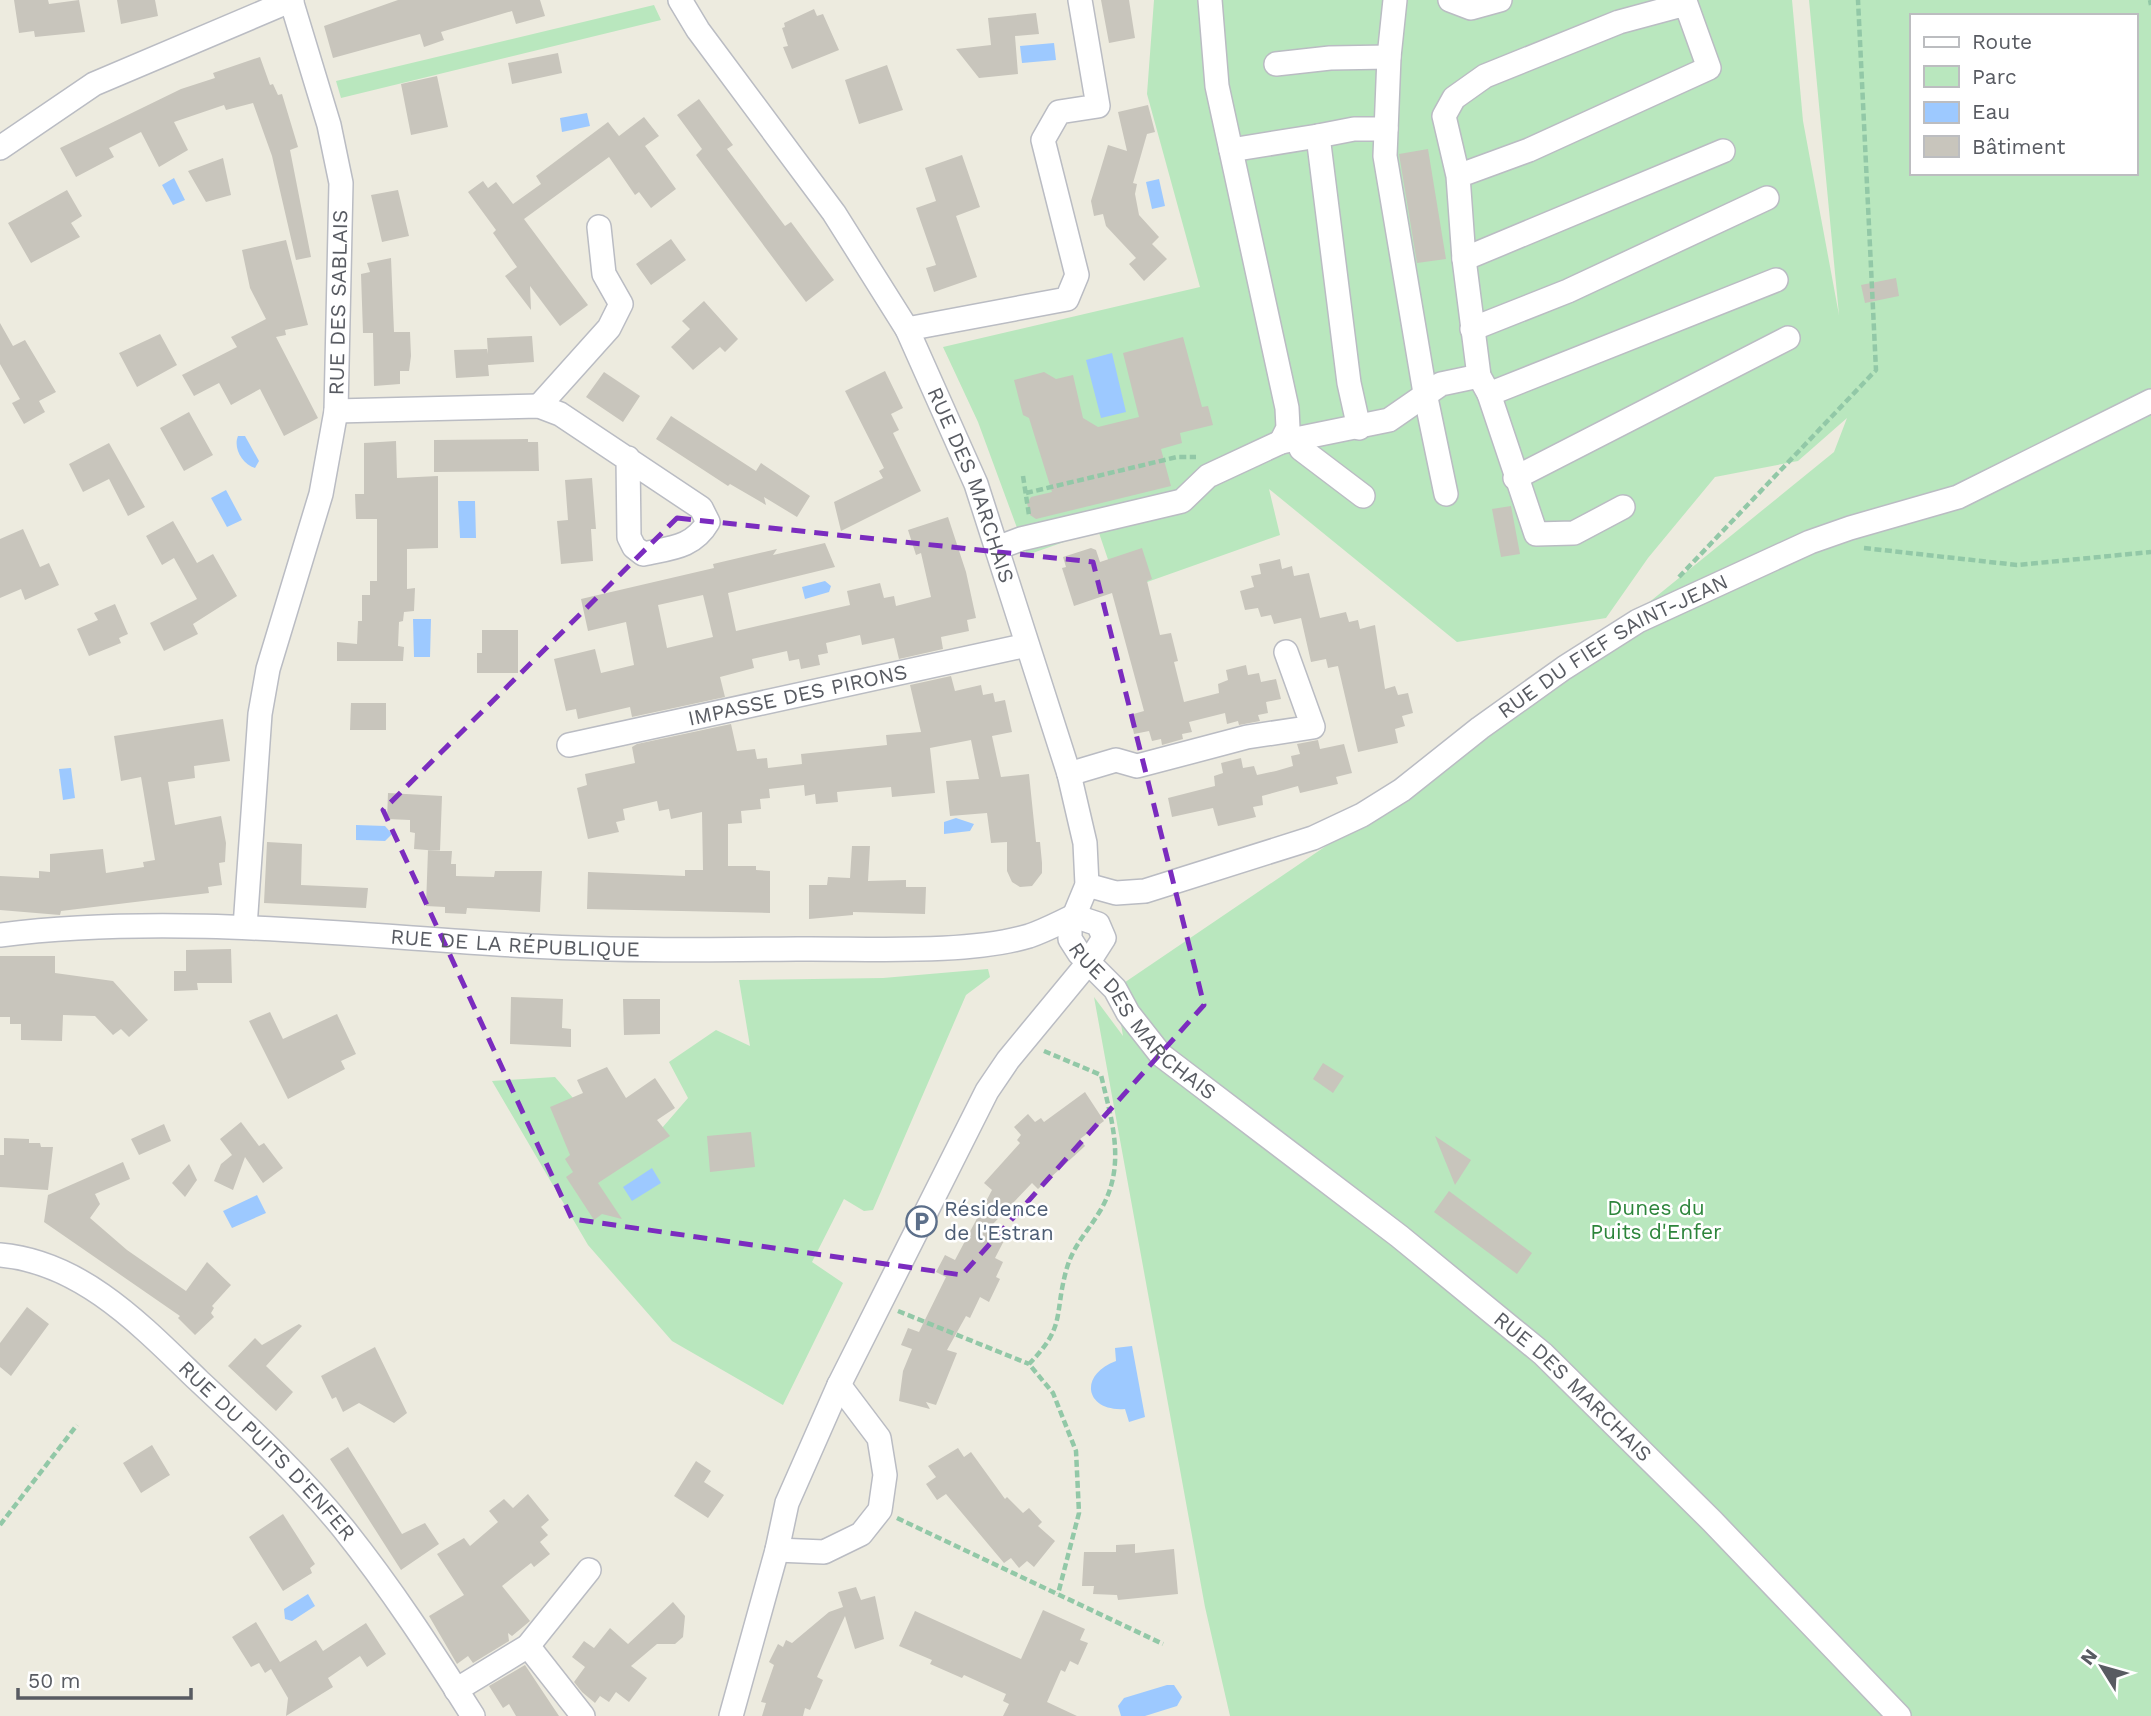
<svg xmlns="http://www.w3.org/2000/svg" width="2151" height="1716" viewBox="0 0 2151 1716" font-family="'Work Sans',sans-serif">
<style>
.green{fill:#b9e7be;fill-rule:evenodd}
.water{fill:#9dc9ff}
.building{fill:#c8c5bc;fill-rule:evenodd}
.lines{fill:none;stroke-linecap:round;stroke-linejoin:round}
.minor-casing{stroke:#babcc3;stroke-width:26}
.path{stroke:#92c8a7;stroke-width:4.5;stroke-dasharray:7 3.5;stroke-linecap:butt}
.minor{stroke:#fff;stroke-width:23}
.marked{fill:none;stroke:#7b2cbf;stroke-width:5;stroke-dasharray:14 9;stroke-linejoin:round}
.labels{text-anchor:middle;stroke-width:5;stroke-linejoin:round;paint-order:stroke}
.street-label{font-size:21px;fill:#585b62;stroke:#fff}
.park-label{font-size:21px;fill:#2d853b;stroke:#fff}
.service-label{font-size:21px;fill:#4e5e75;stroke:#fff;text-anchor:start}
</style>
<rect width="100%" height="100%" fill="#edebdf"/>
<!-- green -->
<path class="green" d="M1154 0H1792L1803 121 1839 315 1809 0H2151V1716H1230L1205 1607 1094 997 1123 1036 1115 989 1466 751 1834 452 1847 418 1798 461 1715 477 1648 558 1606 618 1457 642 1269 489 1280 535 1119 592 1098 530 1027 555 978 422 943 347 1200 287 1147 94ZM1911 16H2135V173H1911Z
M654 5 661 20 341 98 336 81Z
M988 969 990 977 966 995 873 1210 864 1211 844 1199 812 1262 843 1283 783 1405 672 1341 588 1245 492 1081 555 1077 585 1112 662 1128 688 1098 669 1062 716 1030 750 1046 739 980 883 978Z"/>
<!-- water -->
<path class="water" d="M1054 43 1056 60 1022 63 1020 46Z
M587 113 590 126 562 132 560 118Z
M174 178 185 200 173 205 162 185Z
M1159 179 1165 206 1152 209 1146 182Z
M1112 353 1126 412 1101 418 1086 360Z
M238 436H245L259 461 255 468C242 464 233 448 238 436Z
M226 490 242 520 227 527 211 498Z
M458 501H475L476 538H460Z
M825 581 831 586 829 592 805 599 802 587Z
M413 619H431L430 657H414Z
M71 768 75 798 63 800 59 769Z
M956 818 974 824 970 831 944 834V822Z
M356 825 385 826 392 834 385 841 356 840Z
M652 1168 661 1183 632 1201 623 1187Z
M257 1195 266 1213 232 1228 223 1211Z
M1132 1346 1145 1417 1129 1422 1125 1409C1085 1412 1078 1375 1116 1361L1115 1348Z
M308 1594 315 1606 292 1621 285 1619 284 1609Z
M1167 1685H1174L1182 1697 1177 1706 1145 1716H1121L1118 1706 1124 1698Z"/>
<!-- building -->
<path class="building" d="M14 0H48L49 4 79 0 85 32 35 37 34 31 19 33Z
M117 0H155L158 16 121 24Z
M398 0H540L545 16 516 24 512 11 441 32 444 40 424 47 420 34 333 58 324 26Z
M1101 0H1129L1135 38 1109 43Z
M814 9 817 16 823 14 839 50 792 69 783 47 788 46 782 28 785 27 784 23Z
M1036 13 1039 34 1015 36 1018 74 979 78 956 49 991 45 988 18Z
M558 53 562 73 512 84 508 63Z
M260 57 270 85 273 84 278 95 282 94 298 147 290 150 311 257 296 260 272 156 253 103 226 110 224 105 174 122 188 150 159 167 141 132 109 148 114 157 76 177 60 148 181 89 215 78 213 73Z
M887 65 903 110 859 124 845 80Z
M437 76 448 127 411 135 401 84Z
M699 99 733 145 727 149 785 226 791 222 834 280 806 302 696 155 702 149 677 115Z
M1148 105 1155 132 1147 134 1133 183 1137 184 1135 194 1139 215 1159 237 1152 244 1167 259 1144 281 1129 264 1136 258 1106 226 1103 214 1094 216 1091 201 1108 145 1127 151 1118 112Z
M644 117 659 136 645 146 676 189 651 208 639 192 635 195 609 157 524 219 588 305 560 326 530 286 531 310 505 276 517 267 493 233 496 230 468 192 483 181 488 188 496 182 513 204 541 184 536 176 608 122 619 136Z
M1428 149 1446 259 1417 263 1399 154Z
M962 155 980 207 956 216 977 277 934 292 926 268 936 265 916 208 936 201 925 168Z
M223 158 231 195 206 202 188 171Z
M67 190 82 216 71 223 80 237 31 263 8 223Z
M398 190 409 236 382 242 371 195Z
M671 239 686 260 651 285 636 264Z
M286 240 308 325 285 330 286 335 276 337 318 418 284 436 260 389 231 405 219 383 194 396 182 375 237 347 231 337 266 319 250 288 242 250Z
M391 258 394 332H410L411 356 409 371H400V384L374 386 373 333H363L361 274 370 272 367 263Z
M1896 278 1899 296 1865 303 1861 285Z
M704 301 738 339 725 352 720 347 693 370 671 347 690 329 682 321Z
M0 323 13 346 25 340 56 392 39 401 45 412 24 424 12 403 20 399 0 364Z
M160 334 177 365 137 387 119 353Z
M532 336 534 362 488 365 489 376 456 378 454 350 487 349 488 354 487 338Z
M1183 337 1202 407 1208 406 1213 425 1180 433 1182 443 1161 449 1171 486 1036 519 1030 515 1027 503 1031 497 1052 492 1029 418 1023 415 1014 380 1044 372 1056 379 1073 375 1083 418 1098 427 1139 417 1123 353Z
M885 371 903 408 891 414 899 430 893 433 921 491 841 531 834 502 883 478 879 471 884 468 845 391Z
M604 372 640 396 623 422 586 397Z
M189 412 213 455 184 471 160 428Z
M671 416 756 471 761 463 810 496 797 517 764 497 766 505 730 484 728 486 656 439Z
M528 439V442H538L539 471 434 472V440Z
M396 441 397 478 438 476V548L407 549V589L415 588 414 611 404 612 403 621 399 622 398 646 404 647 403 661H337V642L357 644 358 621H362V595H370V581H377V519H356L355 494H364V443Z
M109 443 145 507 128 516 109 479 83 492 69 464Z
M592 478 596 529H591L593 561 561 564 557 521 568 520 565 480Z
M1511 506 1520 554 1501 557 1492 509Z
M948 517 966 572 976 618 967 620 969 631 941 637 943 649 899 659 894 638 862 645 860 635 826 643 828 653 818 655 820 665 801 669 799 659 789 661 787 651 752 659 754 668 720 677 725 697 632 717 630 707 578 719 576 709 566 711 554 659 595 649 601 673 634 665 626 622 588 631 581 599 714 568 713 564 777 549 773 555 825 543 835 567 728 593 736 631 850 605 847 591 880 583 884 598 894 596 896 606 931 597 921 553 916 555 908 530ZM703 595 713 637 667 648 658 605Z
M173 521 197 563 213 554 237 596 193 624 198 634 164 651 150 623 197 599 174 558 162 565 146 536Z
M23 529 40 567 49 563 59 585 25 600 21 589 0 598V539Z
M1091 548 1096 550 1100 562 1142 548 1152 579 1147 581 1160 635 1171 633 1178 661 1174 662 1184 702 1219 693 1218 684 1228 680 1226 670 1246 665 1248 675 1259 673 1261 682 1276 679 1281 699 1266 702 1268 713 1258 715 1260 721 1239 725 1238 721 1227 724 1225 713 1189 722 1192 732 1182 734 1183 739 1162 745 1161 739 1152 741 1149 731 1134 734 1130 715 1144 711 1112 593 1074 606 1062 568 1066 567 1063 557Z
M1280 559 1282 569 1292 566 1294 576 1309 573 1320 618 1346 612 1349 622 1358 620 1360 629 1375 625 1385 689 1395 686 1398 695 1408 693 1413 713 1402 716 1405 726 1395 729 1398 743 1358 752 1338 666 1328 668 1326 659 1311 662 1301 618 1274 624 1271 615 1261 617 1258 608 1245 610 1240 591 1254 587 1251 576 1261 574 1259 564Z
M115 604 128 634 119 638 121 643 89 656 77 629 98 620 94 613Z
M482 630H518V673H477V653H482Z
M951 676 955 691 981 685 983 695 993 693 995 702 1005 700 1012 732 992 736 1001 777 1029 774 1036 842H1040L1042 863V873L1032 886 1020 887 1012 882 1007 871V842L991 843 987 813 950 816 946 781 979 779 971 740 930 748 935 793 892 797 891 787 847 791 837 792 838 802 816 804 815 794 805 796 804 785 769 789 770 798 760 799 761 809 741 811 742 823 728 824V866H756V870L770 871V913L587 909 588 872 685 876V870H703L702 812 671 819 669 809 659 811 657 801 623 809 625 820 616 822 619 832 588 839 577 788 587 785 585 774 635 763 632 747 637 744 731 724 737 751 755 749 757 759 767 758 768 768 802 764 801 754 887 745 886 735 921 732 910 685Z
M351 703H386V730H350Z
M223 719 230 761 194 766 195 778 168 782 175 825 221 816 226 843 225 862 219 863 222 885 208 887 209 893 61 911 60 915 0 910V876L39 878V871L50 872V854L103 849 106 873 144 867 143 862 155 860 141 777 121 781 114 736Z
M1318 740 1320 749 1344 744 1352 773 1336 777 1338 784 1300 793 1298 786 1262 796 1263 805 1253 807 1256 817 1218 826 1213 808 1172 817 1168 798 1215 786 1214 776 1223 773 1221 763 1241 758 1243 768 1254 766 1257 775 1276 771 1293 766 1291 756 1300 754 1297 744Z
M388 793 442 796 440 851 414 849 415 833 410 832V820L387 819Z
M267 842 302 844 301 885 368 888 366 908 264 903Z
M852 846H870L868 881 906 880V887H926L925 914 853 912V915L809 919V885H827L828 877 850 878Z
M428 850 452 851 451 864H456V876L494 877 495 871H542L540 912 467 908 466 914 445 913V907L426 906Z
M231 949 232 983H197L198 990 174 991V971H186V950Z
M0 956H55V973L113 981 148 1020 129 1037 121 1029 113 1035 95 1016 63 1015 62 1041 21 1040V1024H10V1017H0Z
M511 997 563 999 562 1028 571 1029V1047L510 1044Z
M623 999H660V1034L624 1035Z
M270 1012 283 1039 337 1014 356 1054 341 1061 345 1069 288 1099 249 1021Z
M1323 1063 1344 1076 1333 1093 1313 1079Z
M607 1067 626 1098 655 1078 675 1108 657 1120 670 1136 598 1183 622 1219 602 1214 594 1220 566 1177 573 1172 565 1159 570 1155 550 1107 583 1093 577 1080Z
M1085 1092 1104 1121 1080 1139 1085 1146 1038 1189 1032 1183 993 1224 1008 1233 995 1258 1003 1262 996 1277 1000 1279 989 1302 980 1297 970 1318 966 1316 947 1350 957 1353 936 1405 926 1402 930 1409 899 1401 903 1371 912 1349 901 1345 908 1328 919 1332 946 1277 936 1272 945 1255 955 1260 992 1190 984 1183 1020 1143 1017 1140 1021 1135 1014 1127 1028 1114 1035 1122 1041 1118 1044 1122Z
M241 1122 259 1146 264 1143 283 1168 263 1183 245 1157 233 1190 214 1181 221 1164 232 1155 220 1139Z
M164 1124 171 1141 139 1155 131 1139Z
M751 1132 755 1167 710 1172 707 1136Z
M1435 1136 1471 1160 1455 1185Z
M4 1138 29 1139V1143H40L41 1147H53L48 1190 0 1187V1155H4Z
M123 1162 130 1179 95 1194 100 1204 90 1218 127 1250 186 1291 207 1262 231 1285 212 1306 214 1308 211 1313 214 1317 195 1335 178 1318 180 1316 44 1222 48 1195Z
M189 1164 197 1180 185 1197 172 1183Z
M1449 1191 1532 1253 1517 1274 1434 1212Z
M27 1307 49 1324 11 1376 0 1367V1343Z
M299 1324 302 1326 266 1366 293 1392 276 1411 228 1366 255 1338 262 1345Z
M375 1347 407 1413 394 1423 359 1403 343 1412 336 1397 332 1399 321 1376Z
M152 1445 170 1475 141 1493 123 1463Z
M348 1447 402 1534 425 1523 439 1544 401 1570 330 1459Z
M958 1448 964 1457 971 1452 1005 1499 1007 1497 1023 1513 1029 1508 1042 1522 1038 1526 1055 1541 1034 1567 1027 1561 1019 1568 1011 1558 1004 1563 946 1494 937 1500 926 1484 936 1477 928 1466Z
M696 1461 711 1471 704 1482 724 1495 708 1518 674 1496Z
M528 1494 549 1520 541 1527 548 1535 540 1542 550 1554 534 1567 531 1563 502 1586 530 1621 512 1636 508 1633 509 1641 473 1663 468 1656 457 1664 429 1616 464 1595 437 1554 464 1538 470 1546 498 1522 489 1511 504 1499 513 1508Z
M283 1514 315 1564 310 1568 312 1573 283 1591 249 1537Z
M1135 1544V1553L1174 1549 1178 1594 1118 1600 1117 1595 1093 1594 1094 1586H1082L1084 1552H1116V1545Z
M856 1587 861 1600 875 1596 884 1639 855 1649 845 1616 817 1677 823 1680 810 1710 805 1708 803 1716H762L766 1703 761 1702 774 1665 769 1662 778 1644 783 1647 786 1640 792 1643 829 1612 843 1607 838 1592Z
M673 1602 685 1616 683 1637 675 1644H657L631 1666 647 1678 629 1702 616 1692 609 1702 600 1696 595 1703 582 1692 574 1682 585 1667 572 1657 584 1641 594 1648 610 1628 628 1644Z
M1043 1610 1085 1629 1080 1640 1088 1643 1078 1665 1070 1661 1065 1672 1061 1670 1047 1702 1077 1716H1003L1009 1704 1003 1701 1006 1694 964 1675 962 1678 930 1664 932 1660 899 1646 915 1611 1021 1659Z
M256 1622 280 1662 316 1640 323 1651 366 1623 386 1654 367 1667 360 1656 328 1678 333 1687 286 1716 288 1698 271 1669 265 1673 259 1663 251 1667 232 1637Z
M525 1665 559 1716H516L509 1704 503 1708 489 1686Z"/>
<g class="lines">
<defs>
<g id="minor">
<path id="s1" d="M680 0 698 30 834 213 907 329 976 484 1069 774 1085 843 1087 885 1070 926V939L1079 953 1115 989 1128 1013 1161 1055 1399 1236 1543 1354 1712 1521 1899 1716"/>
<path d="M1210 0 1217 86 1287 408 1288 428 1281 442"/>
<path d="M1395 0 1389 57 1385 156 1425 393 1446 494"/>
<path d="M1450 0 1471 8 1500 0"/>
<path d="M1276 64 1330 58 1389 57"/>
<path d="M0 148 94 84 292 0"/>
<path d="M1231 150 1318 136"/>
<path d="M1458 176 1529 150 1709 68 1686 4 1619 22 1485 76 1454 98 1444 116 1458 176 1464 259 1479 376 1489 394 1536 534 1574 533 1623 507"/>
<path d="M1464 259 1723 151"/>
<path d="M907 329 1067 299 1077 275 1043 140 1059 112 1098 106 1080 0"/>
<path d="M1472 329 1568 291 1767 198"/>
<path d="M1489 394 1776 280"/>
<path d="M539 406 609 328 621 304 604 274 599 227"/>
<path d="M336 411 539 406 560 414 701 508 708 522C693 548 670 548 643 554L634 547 629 537 628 458"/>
<path d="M1359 428 1349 383 1318 136 1354 129H1386"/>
<path d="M1297 439 1301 449 1363 496"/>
<path d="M1515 478 1788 338"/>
<path d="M997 548 1021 539 1182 501 1208 476 1281 442 1389 420 1441 384 1479 376"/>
<path id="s2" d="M569 745 1027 645"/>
<path d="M1069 774 1116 760 1137 766 1247 737 1313 727 1286 652"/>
<path id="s3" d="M1087 885 1116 893 1145 891 1313 838 1362 815 1402 790 1480 728 1564 668 1638 621 1810 542 1850 528 1958 497 2151 401"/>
<path id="s4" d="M245 927 260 714 268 669 321 494 336 411 341 183 329 125 291 0"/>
<path id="s5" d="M0 935C176 913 354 936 531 946 619 951 708 950 797 949 865 948 965 955 1029 936 1044 931 1059 923 1074 916"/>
<path id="s6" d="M0 1255C82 1262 142 1326 198 1380 248 1427 299 1474 343 1528 391 1588 432 1651 473 1716"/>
<path d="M777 1550 824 1552 861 1534 880 1510 885 1475 879 1438 839 1385"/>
<path d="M528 1646 583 1716"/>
<path d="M456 1690 528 1646 589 1570"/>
<path d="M731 1716 777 1550 787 1503 839 1385 987 1091 1008 1060 1088 963 1104 938 1098 924 1074 916"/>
</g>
</defs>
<!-- minor casing -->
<use href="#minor" class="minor-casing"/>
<!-- path -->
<path class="path" d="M2150 0 2151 5
M1023 476 1029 515
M1026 493 1177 457H1196
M1864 548 2017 565 2151 552
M1679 577 1876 370 1858 0
M1044 1051 1101 1075C1112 1122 1127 1166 1100 1211 1087 1233 1073 1245 1066 1271 1054 1316 1066 1326 1029 1364L1053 1393 1076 1451 1079 1513 1058 1594
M898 1311 1029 1364
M897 1518 1163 1644
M0 1525 77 1425"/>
<!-- minor -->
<use href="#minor" class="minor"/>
</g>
<!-- marked area -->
<path class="marked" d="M677 518 1093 562 1204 1005 962 1275 572 1219 383 810Z"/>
<!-- icons -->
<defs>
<symbol id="parking-ring" viewBox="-11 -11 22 22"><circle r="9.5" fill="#fff" stroke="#5c6f8a" stroke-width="1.5"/><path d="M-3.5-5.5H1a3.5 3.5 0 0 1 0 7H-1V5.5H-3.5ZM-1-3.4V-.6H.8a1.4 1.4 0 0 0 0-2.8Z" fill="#5c6f8a"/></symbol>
</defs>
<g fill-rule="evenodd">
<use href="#parking-ring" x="904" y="1204" width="35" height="35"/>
</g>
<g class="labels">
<!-- street labels -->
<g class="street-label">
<text dy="7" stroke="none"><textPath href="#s4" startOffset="635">RUE DES SABLAIS</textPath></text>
<text dy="7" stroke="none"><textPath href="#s1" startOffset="569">RUE DES MARCHAIS</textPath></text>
<text dy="7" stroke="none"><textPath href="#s3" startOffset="593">RUE DU FIEF SAINT-JEAN</textPath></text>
<text dy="7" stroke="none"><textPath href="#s2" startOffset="234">IMPASSE DES PIRONS</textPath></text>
<text dy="7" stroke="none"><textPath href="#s5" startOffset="516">RUE DE LA RÉPUBLIQUE</textPath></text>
<text dy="7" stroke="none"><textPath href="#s1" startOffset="1155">RUE DES MARCHAIS</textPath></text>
<text dy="7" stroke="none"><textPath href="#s1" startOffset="1722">RUE DES MARCHAIS</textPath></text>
<text dy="7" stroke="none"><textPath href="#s6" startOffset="338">RUE DU PUITS D'ENFER</textPath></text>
</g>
<!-- park labels -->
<g class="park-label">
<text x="1656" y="1215">Dunes du<tspan x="1656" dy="24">Puits d'Enfer</tspan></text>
</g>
<!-- service labels -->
<g class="service-label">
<text x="944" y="1216">Résidence<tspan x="944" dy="24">de l'Estran</tspan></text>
</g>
</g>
<!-- legend -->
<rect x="1910" y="14" width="228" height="161" fill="#ffffff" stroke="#bcbdc0" stroke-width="2"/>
<rect x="1924" y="37" width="35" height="10" fill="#ffffff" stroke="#bcbdc0" stroke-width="2"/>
<text x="1972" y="49" font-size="21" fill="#585b62">Route</text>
<rect x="1924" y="66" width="35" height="21" fill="#b9e7be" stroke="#bcbdc0" stroke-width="2"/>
<text x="1972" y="84" font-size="21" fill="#585b62">Parc</text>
<rect x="1924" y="102" width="35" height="21" fill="#9dc9ff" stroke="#bcbdc0" stroke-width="2"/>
<text x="1972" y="119" font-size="21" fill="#585b62">Eau</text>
<rect x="1924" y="136" width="35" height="21" fill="#c8c5bc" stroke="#bcbdc0" stroke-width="2"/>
<text x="1972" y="154" font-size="21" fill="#585b62">Bâtiment</text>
<!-- north arrow -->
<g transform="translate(2102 1667) rotate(307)" stroke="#ffffff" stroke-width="5" paint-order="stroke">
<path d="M0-5L12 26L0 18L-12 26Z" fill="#585b62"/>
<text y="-10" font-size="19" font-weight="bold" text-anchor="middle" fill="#585b62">N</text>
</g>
<!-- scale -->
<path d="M18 1688v10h173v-10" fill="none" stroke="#585b62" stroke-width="3.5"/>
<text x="28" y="1688" font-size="21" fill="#585b62" stroke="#ffffff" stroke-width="5" paint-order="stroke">50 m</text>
</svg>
